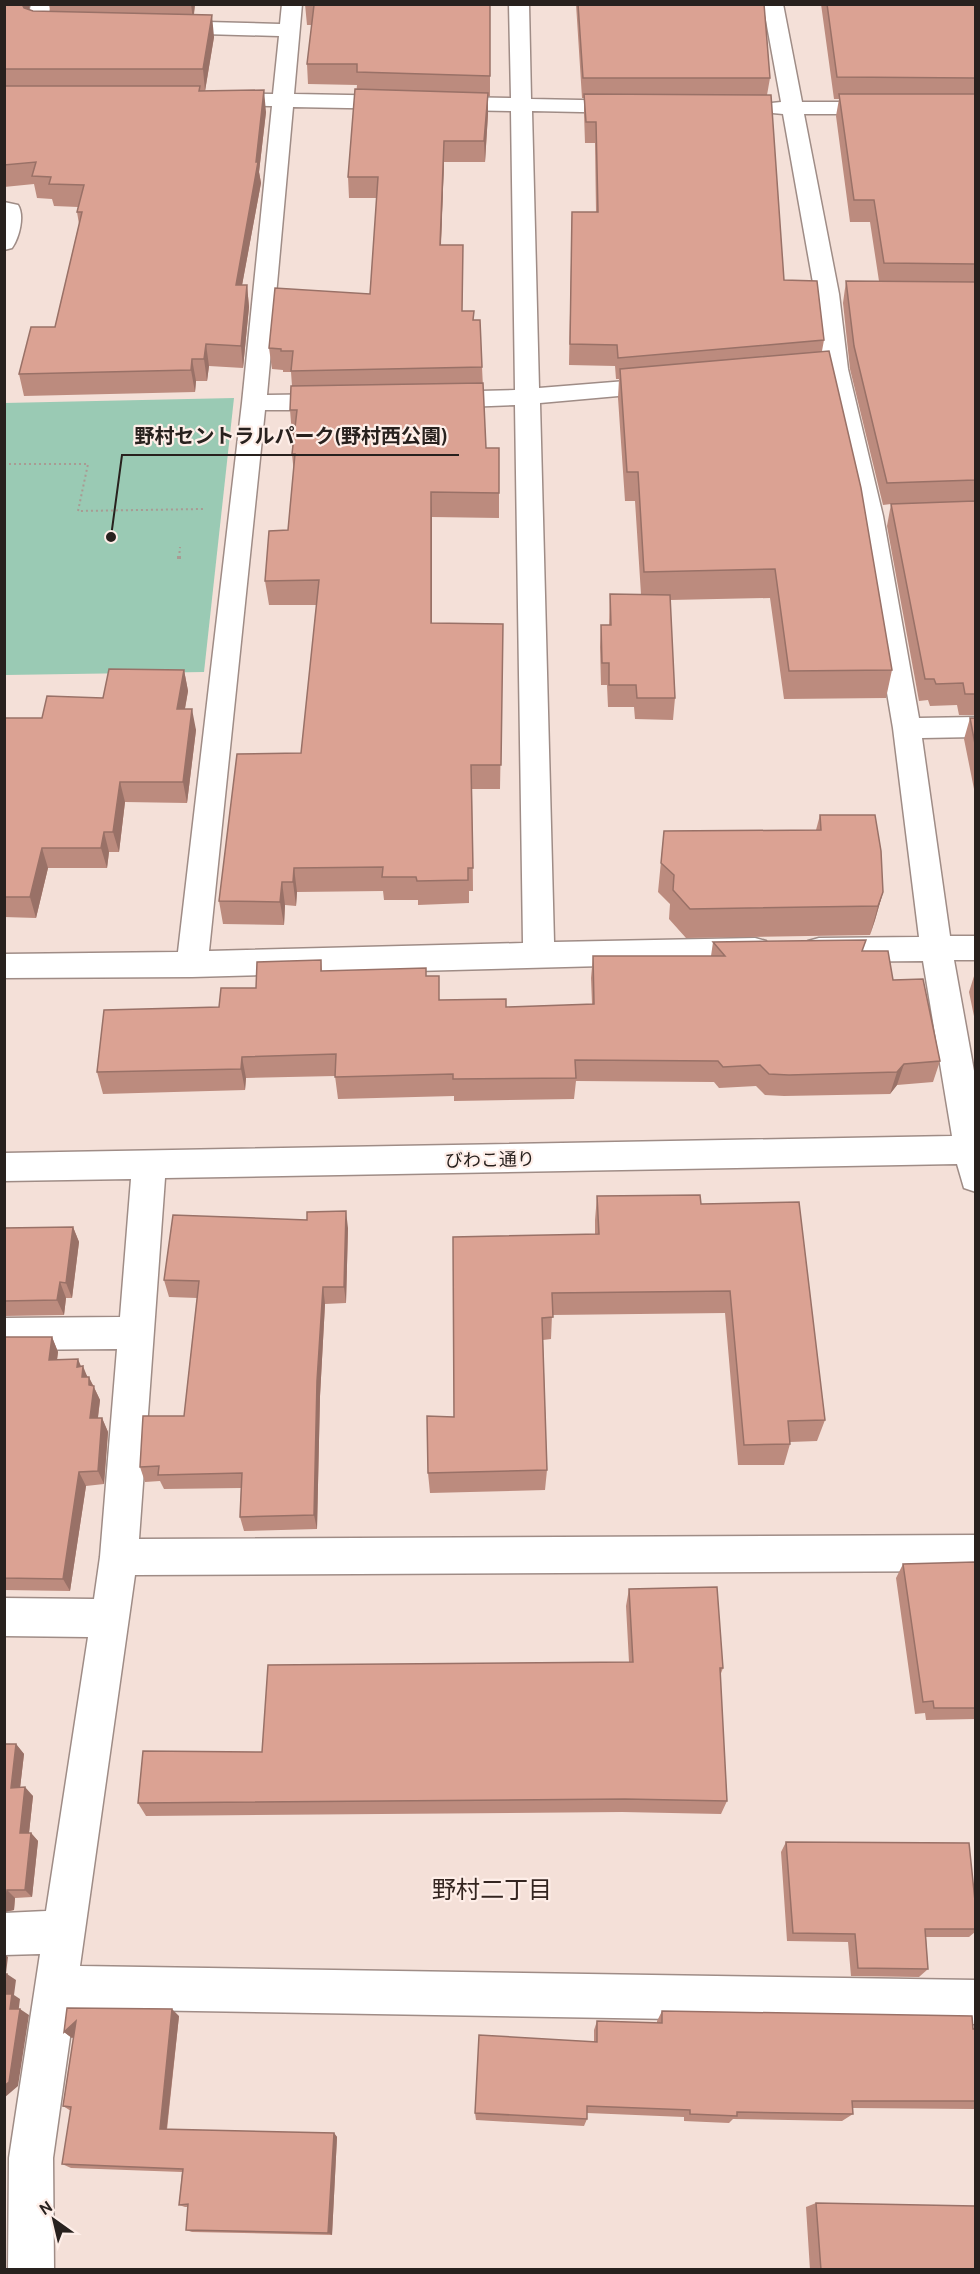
<svg xmlns="http://www.w3.org/2000/svg" width="980" height="2274" viewBox="0 0 980 2274" font-family="Cabin,'Noto Sans JP',sans-serif">
<style>
.green{fill:#9acab4}
.lines{fill:none;stroke-linecap:round;stroke-linejoin:round}
.minor-casing{stroke:#9f8c86;stroke-width:3}
.path-far1{stroke:#a99a93;stroke-width:2;stroke-dasharray:2 3;stroke-linecap:butt}
.path{stroke:#a99a93;stroke-width:4;stroke-dasharray:3 4.5;stroke-linecap:butt}
.minor{fill:#fff;fill-rule:evenodd}
.wall{fill:#bc8b7e}
.shaded-wall{fill:#997167}
.building{fill:#dba293;stroke:#997167;stroke-width:1.5}
.labels{text-anchor:middle;stroke-width:4.5;stroke-linejoin:round;paint-order:stroke}
.street-label{font-size:18px;fill:#28211e;stroke:#feeee8}
.near-neighbourhood-label{font-size:24px;fill:#342520;stroke:#feeee8}
.leader{fill:none;stroke:#28211e;stroke-width:2}
.callout-dot{fill:#28211e;stroke:#feeee8;stroke-width:2}
.callout-label{font-size:20px;text-anchor:middle;font-weight:bold;fill:#28211e;stroke:#feeee8;stroke-width:4.5;stroke-linejoin:round;paint-order:stroke}
</style>
<rect width="100%" height="100%" fill="#f4e0d8"/>
<!-- green -->
<path class="green" d="M234 398 204 672 5 675 4 403Z"/>
<g class="lines">
<defs>
<path id="minor" d="M31 4H51L48 18 76 21 79 25 76 29 69 31 30 28 27 24Z
M282 4H302L294 94 511 98 509 4H529L531 99 630 101 637 103 641 107 637 111 630 113 532 111 539 388 663 378 672 380 675 385 672 390 663 392 540 403 554 942 755 938 766 941 770 950 766 959 755 962 192 977 4 978V954L178 952 242 403 272 106 219 105 212 103 209 99 212 95 219 93 273 94 279 36 168 33 161 31 158 27 161 23 168 21 280 24ZM293 107 511 111 515 390 439 392 430 395 427 400 430 405 439 408 515 405 523 943 209 951 265 410H334L343 407 346 402 343 397 334 394 267 395Z
M763 4H783L802 102H882L889 104 893 108 889 112 882 114H804L839 294 848 369 883 516 919 718 976 717V737L922 738 950 936H976V960H954L976 1082V1192L964 1188 957 1164 165 1178 139 1539 976 1535V1571L135 1575 80 1966 976 1980V2024L74 2009 53 2158 54 2270H8L9 2158 40 1954 4 1955V1913L46 1911 88 1637 4 1636V1598L94 1599 100 1557 117 1349 4 1350V1318L120 1317 131 1179 4 1181V1153L952 1136 923 961 819 962 808 959 804 950 808 941 819 938 919 937 893 728 857 516 824 369 815 294 783 114 761 112 757 108 761 104 781 102Z
M4 202 18 205C25 216 19 238 12 248L4 250Z"/>
</defs>
<!-- minor casing -->
<use href="#minor" class="minor-casing"/>
<!-- path-far1 -->
<path class="path-far1" d="M4 464H88L78 511 203 509
M179 558 180 547"/>
<!-- path -->
<path class="path" d="M179 559V556"/>
<!-- minor -->
<use href="#minor" class="minor"/>
</g>
<!-- wall -->
<path class="wall" d="M4 4H30L29 9 33 11H50L49 4H195L194 15 214 37 205 91 266 112 259 172 261 183 242 285H247L249 307 243 368 209 366 207 381H196L195 392 24 396 19 374 55 327 79 224 77 212 78 207 54 206 52 199 37 198 34 184 4 187Z
M305 4H490V96H488V114L485 162H444L441 245H463L462 311 474 320 482 367 486 448H499V518L432 517V623L503 624 500 789H472L473 891H469V903L418 905V900H384L383 891 297 892 296 906 285 905 284 925 223 924 219 901 301 753 317 605H269L265 581 288 530 294 474 292 454 294 435H292L290 410 292 386 291 372H283V370L272 369 269 348 370 294 377 198H349L348 177 357 85 308 84 307 64 312 25H307Z
M576 4H764L770 78 767 95 784 280 824 340 822 351 892 670 886 698 784 699 770 598 670 600 675 698 673 720 635 719 634 707H608L607 685H601L600 647 601 625H609L610 594H641L635 501H625L618 398 619 379H616L615 366 569 365 572 212H596L595 143H585L584 114V98H582Z
M821 4H975V715H959L957 705 930 706 928 700 919 701 887 526 891 504 883 505 850 369 843 303 846 281H879L870 222H850L836 116 839 99H834Z
M184 670 188 691 185 709 196 730 187 803 125 802 119 852H109L107 868H48L36 918 4 917V718H42Z
M970 718H975V794L964 739Z
M820 815 883 892 875 920 870 935 686 938 669 919 670 904 658 892 664 831 816 830Z
M713 942 863 951 893 980 940 1061 933 1082 897 1085 890 1094 784 1096 765 1095 756 1086 719 1088 714 1082 576 1081 574 1099 454 1101V1096L338 1099 335 1076 246 1078 245 1090 103 1094 97 1072 256 988 321 960 322 971 427 976 440 1000 506 1007 592 1004 591 978 593 956H711Z
M975 973V1021L969 992Z
M597 1196 701 1204 825 1420 817 1441 790 1442V1444L784 1465H738L725 1313 552 1315 551 1339 543 1340 547 1470 545 1490 430 1493 428 1473 454 1417 595 1235V1220Z
M73 1227 79 1242 72 1298H66L64 1315 4 1316V1228Z
M348 1228 346 1303 325 1304 320 1396 317 1529 244 1531 240 1517 241 1488 164 1489 160 1481 145 1482 140 1467 184 1416 197 1298 169 1297 164 1280Z
M4 1337H52L58 1352 57 1360 81 1367 93 1385 100 1400 98 1418H102L108 1432 104 1484 86 1486 70 1591 4 1590Z
M975 1562V1719L926 1720 925 1713 915 1714 896 1578 903 1564Z
M629 1589 723 1668 720 1676 727 1801 721 1814 622 1812 146 1816 138 1803 262 1752 629 1662 626 1606Z
M16 1744 24 1754 20 1788 33 1796 29 1833H31L38 1841 32 1897 15 1898 14 1910 4 1912Z
M786 1842 975 1901V1932L969 1937H926L928 1969 919 1977 851 1976 848 1942 787 1941 781 1852Z
M662 2011 975 2029V2109L852 2108 853 2114 842 2121 733 2119 729 2123 684 2121V2117L587 2113V2119L584 2126 476 2120 475 2113 594 2042V2030L597 2021 657 2023V2021Z
M179 2016 167 2130 334 2133 337 2137 332 2235 192 2232 186 2230 188 2207H185L179 2205 182 2172 71 2168 62 2164 71 2111 63 2106 74 2037 72 2038 64 2032Z
M816 2203 975 2270H810L806 2207Z"/>
<!-- shaded-wall -->
<path class="shaded-wall" d="M21 4H30L25 24Z
M191 4H195L193 20Z
M212 15 214 37 205 91 203 69Z
M264 90 266 112 259 172 261 183 238 307 236 285 256 162Z
M488 93V114L485 162 484 141Z
M444 141V162L440 267V245Z
M247 285 249 307 243 368 241 346Z
M206 344 209 366 207 381 204 359Z
M192 359 196 381 195 392 191 370Z
M431 492 432 517V647L431 623Z
M184 670 188 691 181 730 177 709Z
M192 709 196 730 187 803 183 782Z
M120 782 125 802 119 852 113 832Z
M104 832 109 852 107 868 101 848Z
M42 848 48 868 36 918 30 897Z
M294 868 297 892 296 906 293 882Z
M282 882 285 905 284 925 280 902Z
M883 892 875 920 870 935 878 906Z
M242 1057 246 1078 245 1090 241 1069Z
M904 1064 897 1085 890 1094 897 1072Z
M346 1211 348 1228 346 1303 344 1287Z
M73 1227 79 1242 72 1298 66 1283Z
M60 1282 66 1298 64 1315 57 1300Z
M323 1287 325 1304 320 1396 317 1529 314 1515 317 1381Z
M52 1337 58 1352 55 1374 49 1360Z
M78 1359 83 1371V1366L89 1381 88 1391 77 1367Z
M89 1377 100 1400 96 1432 90 1418Z
M102 1418 108 1432 104 1484 98 1471Z
M79 1472 86 1486 70 1591 63 1579Z
M16 1744 24 1754 19 1797 11 1788Z
M25 1787 33 1796 28 1842 20 1833Z
M31 1833 38 1841 32 1897 25 1890Z
M7 1890 15 1898 14 1910 4 1912V1903Z
M4 1954 8 1957 5 1981 4 1980Z
M7 1974 16 1980 14 1995 20 1999 18 2015 10 2009 4 1994Z
M20 2009 29 2015 18 2086 4 2098V2086Z
M172 2009 179 2016 166 2134 160 2129Z
M76 2021 84 2027 72 2038 64 2032Z
M334 2133 337 2137 332 2235 328 2233Z"/>
<!-- building -->
<path class="building" d="M4 4H22L24 8 33 11 212 15 203 69H4Z
M305 4H490V76L357 72V64H307L314 5H305Z
M578 4H764L770 78H583Z
M827 4H975V78L837 77Z
M4 86H200L199 91 264 90 256 162H258L236 285H247L241 346 206 344 204 359H192L191 370 19 374 31 327H55L82 212H77L84 185 49 184 51 177 32 176 36 162 4 165Z
M355 89 488 93 484 141H444L440 245H463L462 311H474L473 320H480L482 367 291 371 293 351H281V349L269 348 275 288 370 294 378 177H348Z
M584 94 771 95 784 280 817 281 824 340 618 358 617 345 570 344 572 212H598L596 122H586Z
M839 94H975V264L884 263 874 200H854Z
M846 281 975 282V480L887 483 854 346Z
M829 351 861 488 892 670 789 671 775 569 644 572 638 472H627L620 369Z
M483 383 486 448H499V493L431 492V623L503 624 501 765H471L473 868H468V880L417 881 416 877H382L383 867 294 868 293 882H282L280 902 219 901 237 754 301 753 319 580 265 581 269 531 288 530 295 454H292L297 410H290L291 386Z
M975 501V694H965L963 683 936 684 934 679H925L891 504Z
M610 594 670 595 675 698H637L636 685H609V663H602L601 625H611Z
M109 669 184 670 177 709H192L183 782H120L113 832H104L101 848H42L30 897H4V718H42L47 696 103 698Z
M970 718H975V744Z
M820 815H875L881 851 883 892 878 906 690 909 673 890 674 875 661 863 664 831 821 830Z
M866 940 862 951H888L893 980 923 979 940 1061 904 1064 897 1072 789 1075 769 1074 760 1065 723 1067 718 1061 575 1060 576 1078 453 1079V1074L335 1077 336 1054 242 1057 241 1069 97 1072 104 1010 219 1007 221 988H256L257 962 321 960V971L426 968V976H439V1000L506 999V1007L594 1004 593 956H725L713 942Z
M700 1195 701 1204 799 1202 825 1420 788 1421 790 1444 744 1445 730 1291 552 1293 553 1317 542 1318 547 1470 428 1473 427 1416 454 1417 453 1237 599 1234 597 1196Z
M346 1211 344 1287H323L317 1381 314 1515 240 1517 242 1473 158 1475 159 1466 140 1467 143 1416H184L199 1281 164 1280 173 1215 307 1220V1212Z
M73 1227 66 1283 60 1282 57 1300 4 1301V1228Z
M4 1337H52L49 1360 78 1359 77 1367 83 1366 82 1377H89V1385L94 1386 90 1418H102L98 1471 79 1472 63 1579 4 1578Z
M975 1562V1708H934L933 1701 923 1702 903 1564Z
M717 1587 723 1668H720L727 1801 625 1799 138 1803 143 1751 262 1752 268 1665 633 1662 629 1589Z
M4 1744H16L11 1788 25 1787 20 1833H31L25 1890H7L6 1903H4Z
M786 1842 969 1843 975 1901V1929H925L928 1969 858 1968 855 1934 793 1933Z
M4 1974H7L4 1994Z
M4 1994H12L10 2009H20L9 2082 4 2086Z
M67 2008 172 2009 160 2129 334 2133 328 2233 186 2230 188 2204 179 2205 183 2169 62 2164 71 2107 63 2106 76 2021 64 2032Z
M662 2011 972 2016 973 2029H975V2101H852L853 2114 737 2112V2116L690 2114V2110L587 2106V2119L475 2113 479 2035 597 2042V2021L662 2023Z
M816 2203 975 2206V2270H821Z"/>
<g class="labels">
<!-- street labels -->
<g class="street-label">
<text transform="translate(490 1160) rotate(-1)" y="6">びわこ通り</text>
</g>
<!-- near-neighbourhood labels -->
<g class="near-neighbourhood-label">
<text x="492" y="1898">野村二丁目</text>
</g>
</g>
<!-- callouts -->
<path class="leader" d="M111 537L122 455H459"/>
<circle class="callout-dot" cx="111" cy="537" r="6"/>
<g class="callout-label">
<text x="291" y="443">野村セントラルパーク(野村西公園)</text>
</g>
<!-- border -->
<rect width="980" height="2274" fill="none" stroke="#28211e" stroke-width="12"/>
<!-- north arrow -->
<g transform="translate(54 2220) rotate(326)" stroke="#feeee8" stroke-width="4.5" paint-order="stroke">
<path d="M0-4.5L10 22L0 15L-10 22Z" fill="#28211e"/>
<text y="-9" font-size="16" font-weight="bold" text-anchor="middle" fill="#28211e">N</text>
</g>
</svg>
